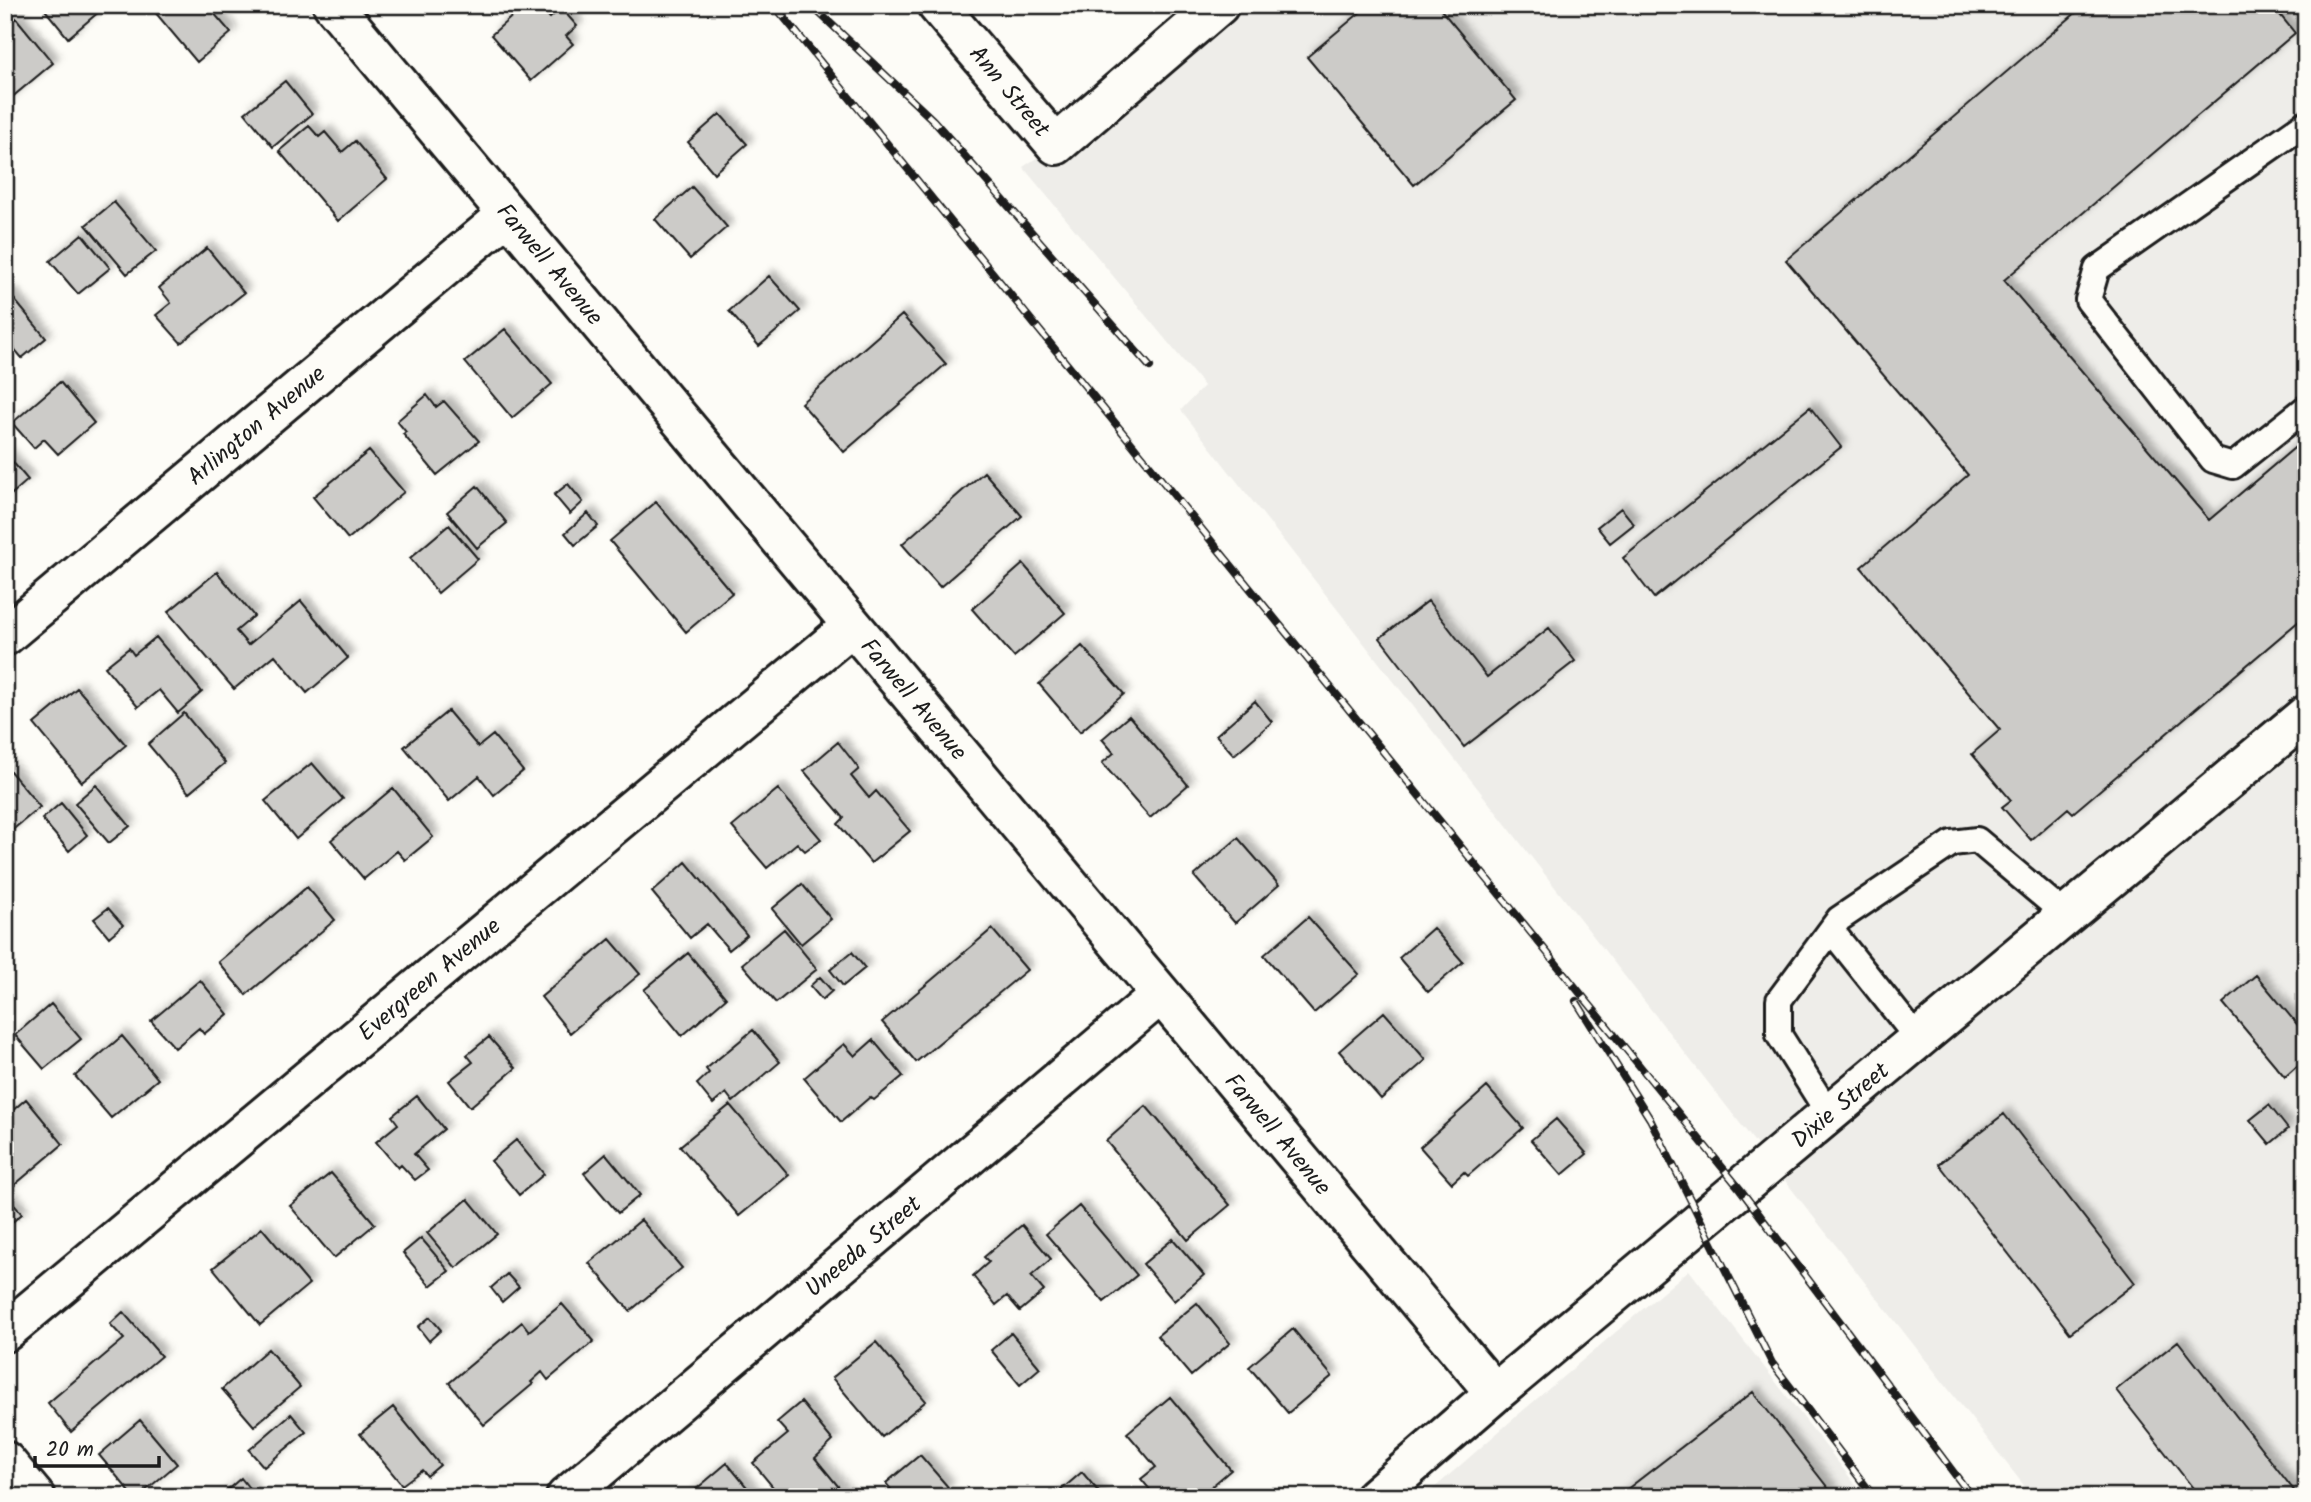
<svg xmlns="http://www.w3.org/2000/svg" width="2311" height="1502" viewBox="0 0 2311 1502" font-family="Kalam,sans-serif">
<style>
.built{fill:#eeede9}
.building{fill:#cccbc8;stroke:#1c1c1c;stroke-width:2;filter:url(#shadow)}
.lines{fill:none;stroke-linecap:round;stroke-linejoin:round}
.lane-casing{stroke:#1c1c1c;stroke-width:30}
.street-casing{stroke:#1c1c1c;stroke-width:44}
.secondary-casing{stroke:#1c1c1c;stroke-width:44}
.lane{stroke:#fdfcf7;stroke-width:24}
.street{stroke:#fdfcf7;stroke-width:38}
.secondary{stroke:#fdfcf7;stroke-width:38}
.rail-casing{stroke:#1c1c1c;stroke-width:8}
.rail{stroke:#fdfcf7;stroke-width:5;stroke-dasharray:16;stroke-linecap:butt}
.labels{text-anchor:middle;stroke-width:5;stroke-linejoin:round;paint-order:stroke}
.street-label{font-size:24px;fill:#1c1c1c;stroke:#fdfcf7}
</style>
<defs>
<filter id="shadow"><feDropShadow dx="6" dy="-6" stdDeviation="3.5" flood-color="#0004"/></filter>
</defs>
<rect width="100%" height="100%" fill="#fdfcf7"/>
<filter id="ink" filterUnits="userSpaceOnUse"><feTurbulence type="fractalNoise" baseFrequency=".0143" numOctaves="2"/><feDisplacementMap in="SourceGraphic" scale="14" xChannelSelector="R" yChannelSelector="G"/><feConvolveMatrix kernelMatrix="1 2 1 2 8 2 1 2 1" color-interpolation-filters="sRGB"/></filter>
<g filter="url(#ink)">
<!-- built -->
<path class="built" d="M1219 5H2306V1497H2033L1181 410 1204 386 1023 167 1056 145Z
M1689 1270 1865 1497H1424L1519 1414Z"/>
<!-- building -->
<path class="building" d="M41 5H107L68 38Z
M149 5H207L231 33 197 62Z
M525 5H539L550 18 561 8 577 26 566 36 573 44 531 81 491 35Z
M1369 5H1437L1516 100 1414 185 1307 57Z
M2085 5H2272L2295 33 2004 280 2209 520 2306 438V615L2073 813 2068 808 2031 840 2002 807 2011 800 1972 754 2000 730 1861 567 1968 475 1786 260Z
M16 18 53 63 5 103V27Z
M285 81 312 114 273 147 245 113Z
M720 114 747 144 714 173 688 142Z
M309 126 319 137 325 132 342 152 355 141 387 179 338 221 279 151Z
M692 187 727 227 690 259 655 219Z
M114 202 156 251 127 274 86 225Z
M82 234 110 268 78 294 50 261Z
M207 248 244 293 181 343 156 315 171 303 159 288Z
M769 276 800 311 759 346 729 311Z
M9 293 46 338 22 358 5 338V296Z
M902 315 946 364 844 452 801 403Z
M505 329 552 384 512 418 465 362Z
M60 382 94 423 58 454 44 439 34 448 12 423Z
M427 395 436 407 444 401 479 441 437 475 403 434 406 432 397 421Z
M1810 407 1841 447 1654 598 1623 558Z
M369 451 404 492 348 539 313 497Z
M5 453 28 480 5 500Z
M984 472 1022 516 940 587 902 544Z
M568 484 583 502 570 514 554 495Z
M477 486 507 523 477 548 447 512Z
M656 502 732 593 686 632 610 541Z
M1621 508 1634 524 1610 543 1597 527Z
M588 513 598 526 575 545 565 533Z
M449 525 478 559 438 593 410 558Z
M1023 564 1065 613 1014 657 972 609Z
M217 572 254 616 236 631 248 645 301 601 348 658 307 693 275 655 234 689 168 612Z
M1428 601 1487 677 1549 628 1575 661 1464 747 1380 638Z
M156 637 202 692 178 713 159 690 138 707 105 667 129 648 134 655Z
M1082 646 1124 694 1080 732 1039 684Z
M77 688 126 745 82 782 34 724Z
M1255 701 1272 722 1234 755 1216 735Z
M448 711 478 747 493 735 523 771 494 795 479 776 449 801 404 747Z
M184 713 225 763 189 793 148 744Z
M1129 716 1188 785 1150 818 1102 763 1114 753 1102 739Z
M838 742 859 769 851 776 869 798 876 791 910 831 871 863 838 824 844 818 804 771Z
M312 763 343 799 296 839 265 801Z
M5 765 40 807 5 836Z
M96 785 130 826 109 843 75 803Z
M393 788 433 837 405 860 397 851 364 879 331 840Z
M778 789 821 839 805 851 797 843 767 868 732 827Z
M61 803 87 835 69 851 42 819Z
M1238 838 1279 885 1235 923 1194 876Z
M686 862 747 935 729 950 707 924 690 938 652 892Z
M802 884 831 919 801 944 772 909Z
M307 887 335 920 246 995 218 962Z
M108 908 123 925 109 937 94 919Z
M1308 917 1359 974 1314 1013 1264 955Z
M1433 928 1463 962 1428 992 1399 958Z
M784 929 817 969 776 1003 742 964Z
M992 929 1027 970 916 1062 882 1022Z
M610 939 640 974 570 1033 541 997Z
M852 952 865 968 843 986 830 970Z
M688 953 726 998 682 1036 644 990Z
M2256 975 2306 1035V1058L2285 1077 2223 1003Z
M820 977 832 991 822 1000 810 986Z
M200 980 228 1014 204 1034 199 1028 175 1048 151 1021Z
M51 1004 81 1039 44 1069 15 1035Z
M1384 1012 1426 1060 1381 1099 1339 1051Z
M753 1030 780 1062 733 1102 726 1093 713 1104 697 1084 709 1073 706 1069Z
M122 1036 158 1079 111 1118 75 1076Z
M489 1037 516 1068 470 1107 449 1081 473 1062 467 1055Z
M873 1040 903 1076 874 1100 870 1097 841 1122 804 1078 844 1044 855 1056Z
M1487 1087 1523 1128 1468 1176 1464 1172 1452 1183 1420 1147Z
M417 1096 444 1129 414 1154 428 1170 415 1180 401 1165 398 1168 376 1142 398 1124 392 1116Z
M26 1099 63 1144 5 1193V1117Z
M730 1105 789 1175 739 1216 680 1146Z
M2269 1105 2288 1129 2270 1144 2250 1120Z
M1146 1106 1230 1205 1188 1240 1106 1141Z
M2004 1114 2135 1283 2070 1333 1939 1164Z
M1556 1119 1587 1154 1562 1175 1531 1140Z
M516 1140 544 1174 519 1195 491 1161Z
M606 1154 640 1195 618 1213 584 1173Z
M331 1173 375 1224 334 1258 290 1206Z
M5 1194 22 1214 5 1228Z
M468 1199 497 1234 456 1268 427 1233Z
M1079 1206 1137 1275 1104 1302 1046 1234Z
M641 1220 682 1268 630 1311 589 1263Z
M1022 1225 1051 1259 1031 1276 1044 1291 1020 1311 1007 1296 996 1305 973 1276 989 1262 984 1257Z
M262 1228 309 1284 260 1325 213 1268Z
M421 1238 449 1271 430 1286 403 1253Z
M1173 1239 1204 1275 1174 1301 1143 1264Z
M507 1274 519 1287 502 1302 491 1288Z
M1197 1303 1230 1343 1191 1376 1157 1336Z
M562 1304 594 1341 548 1380 542 1372 531 1382 533 1384 484 1425 449 1383 522 1322 529 1331Z
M123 1312 161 1356 71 1432 48 1403 124 1339 110 1324Z
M430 1317 441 1330 429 1341 418 1327Z
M1293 1329 1332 1376 1288 1413 1249 1367Z
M1011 1333 1040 1368 1020 1385 991 1350Z
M2178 1341 2299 1497H2200L2116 1390Z
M876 1342 926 1401 882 1437 832 1378Z
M268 1349 300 1387 254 1426 222 1389Z
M1753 1392 1835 1497H1617Z
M1170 1397 1231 1470 1199 1497H1156L1141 1479 1156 1467 1127 1433Z
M801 1402 833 1441 815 1458 847 1497H781L753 1463 788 1434 777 1422Z
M393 1407 440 1465 427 1476 422 1470 402 1485 360 1434Z
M291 1414 306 1432 264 1467 249 1450Z
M140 1420 177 1464 138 1497H134L99 1455Z
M920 1455 948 1487 937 1497H897L886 1483Z
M727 1463 755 1497H687Z
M1082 1472 1103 1497H1053Z
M241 1478 256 1497H219Z"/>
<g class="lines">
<defs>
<path id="lane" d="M2306 123 2097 269 2088 300 2213 460 2233 466 2306 408
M1831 930 1918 1039
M1829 1114 1779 1035V1000L1839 919 1952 843 1977 840 2066 915"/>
<path id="street" d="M333 5 1495 1393
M937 5 1056 145 1219 5
M5 636 508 214
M5 1332 852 626
M566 1497 1161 994
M1375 1497 1495 1393 2306 715"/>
<path id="secondary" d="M5 1461 35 1497"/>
</defs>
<!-- lane casing -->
<use href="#lane" class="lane-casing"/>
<!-- street casing -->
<use href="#street" class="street-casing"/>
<!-- secondary casing -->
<use href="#secondary" class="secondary-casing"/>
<!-- lane -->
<use href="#lane" class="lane"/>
<!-- street -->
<use href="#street" class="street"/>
<!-- secondary -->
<use href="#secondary" class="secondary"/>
<defs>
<path id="rail" d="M774 5 1740 1189 1972 1497
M811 5 933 120 1150 367
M1576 1001 1650 1119 1772 1363 1874 1497"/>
</defs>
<!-- rail casing -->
<use href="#rail" class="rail-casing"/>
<!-- rail -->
<use href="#rail" class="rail"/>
</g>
</g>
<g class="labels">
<!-- street labels -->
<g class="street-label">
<text transform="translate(1010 91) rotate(50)" y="8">Ann Street</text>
<text transform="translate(550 264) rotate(50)" y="8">Farwell Avenue</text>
<text transform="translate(256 425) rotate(-40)" y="8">Arlington Avenue</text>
<text transform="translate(914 699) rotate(50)" y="8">Farwell Avenue</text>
<text transform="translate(429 979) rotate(-40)" y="8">Evergreen Avenue</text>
<text transform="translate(1840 1105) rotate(-40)" y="8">Dixie Street</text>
<text transform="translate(1278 1134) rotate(50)" y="8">Farwell Avenue</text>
<text transform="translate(863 1246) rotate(-40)" y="8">Uneeda Street</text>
</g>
</g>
<!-- margin -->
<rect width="2311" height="1502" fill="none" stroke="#fdfcf7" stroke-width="28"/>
<rect x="14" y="14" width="2283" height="1474" fill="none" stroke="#1c1c1c" stroke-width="2.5" filter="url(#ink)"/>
<!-- scale -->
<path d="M35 1456v10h124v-10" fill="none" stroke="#1c1c1c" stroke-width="3.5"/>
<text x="46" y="1456" font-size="21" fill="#1c1c1c" stroke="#fdfcf7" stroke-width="5" paint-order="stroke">20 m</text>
</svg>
